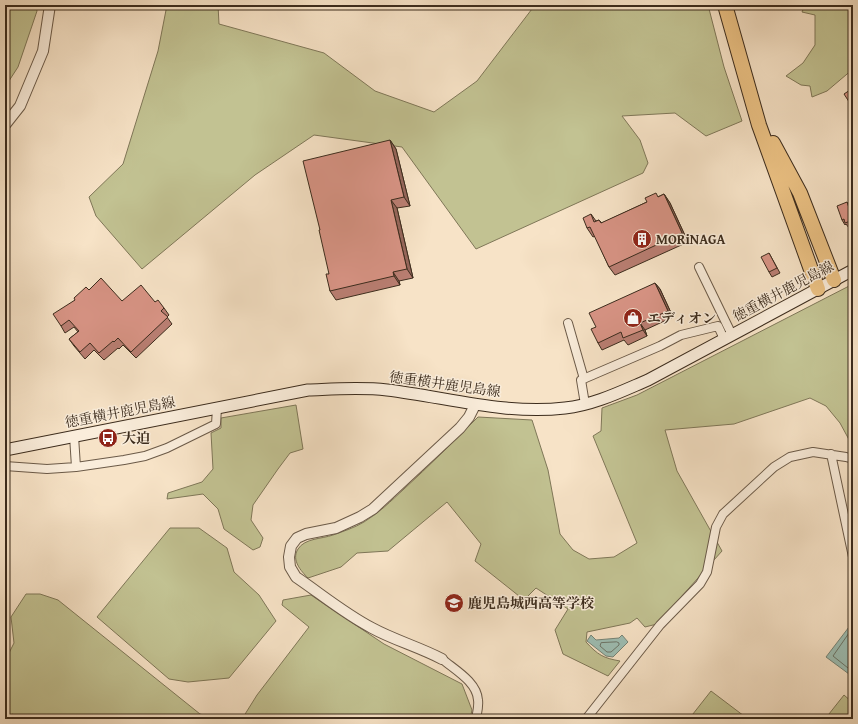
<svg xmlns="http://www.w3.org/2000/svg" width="858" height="724" viewBox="0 0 858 724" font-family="'Gentium Book Plus','Noto Serif JP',serif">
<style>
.green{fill:#c2c292;stroke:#7f7758}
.water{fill:#9dbeb3;stroke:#768477}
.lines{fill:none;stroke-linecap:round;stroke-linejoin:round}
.shore{stroke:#6c7568;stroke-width:1}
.minor-casing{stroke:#6b5a48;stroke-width:10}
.tertiary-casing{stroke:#6b5a48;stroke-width:12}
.secondary-casing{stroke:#3c2c1d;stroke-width:13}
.motorway-casing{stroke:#3c2c1d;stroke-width:16}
.minor{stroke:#faeddb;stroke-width:8}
.tertiary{stroke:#faeddb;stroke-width:10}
.secondary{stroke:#faeddb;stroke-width:11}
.motorway{stroke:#ecc284;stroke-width:14}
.wall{fill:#b97e72;stroke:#3c2c1d}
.shaded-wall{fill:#96675c;stroke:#3c2c1d}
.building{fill:#d79384;stroke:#3c2c1d}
.labels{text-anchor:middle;stroke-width:3;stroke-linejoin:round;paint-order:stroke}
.poi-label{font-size:14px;font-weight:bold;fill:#3c2c1d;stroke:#faeddb;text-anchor:start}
.street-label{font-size:14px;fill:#3c2c1d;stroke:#faeddb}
</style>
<rect width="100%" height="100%" fill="#f7e3c7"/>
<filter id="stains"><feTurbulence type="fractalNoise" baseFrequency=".005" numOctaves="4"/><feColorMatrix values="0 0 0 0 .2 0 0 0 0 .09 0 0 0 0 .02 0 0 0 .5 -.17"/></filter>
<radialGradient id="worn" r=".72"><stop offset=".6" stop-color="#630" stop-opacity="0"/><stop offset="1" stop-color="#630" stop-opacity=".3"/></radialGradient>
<!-- green -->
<path class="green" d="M5 5H36L37 11 18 67 5 87Z
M167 5H218L219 24 324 53 375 91 434 112 477 81 535 5H708L724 67 742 121 706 136 675 113 622 116 640 140 648 163 643 173 476 249 402 147 314 135 255 175 142 269 96 216 89 197 123 164 158 51Z
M805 5H853V69L827 91 812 97 810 86 801 85 786 76 803 63 815 45V15L802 12Z
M853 284V447L840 423 826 406 810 398 734 424 665 430 677 471 722 551 657 624 645 627 637 618 630 623 587 632 586 642C598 655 603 658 620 661L608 676 563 654 555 630 568 609 536 588 524 600 475 561 481 544 447 502 388 551 357 553 341 567 308 578C301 571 291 560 298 549 305 538 322 539 333 535 344 531 354 528 364 522 379 513 391 501 404 489 429 466 453 442 478 417L532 420 548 470 560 534 573 550 589 559 614 557 637 543 593 436 601 431 602 408 637 395Z
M296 405 303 449 290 453 278 469 253 505 251 520 263 538 260 547 253 550 224 529 218 509 203 494 167 499 168 493 202 482 213 469 211 433 221 428V418Z
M170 528H199L227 548 234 572 259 595 276 621 229 678 188 682 169 679 97 617Z
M26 594H40L58 600 200 714 218 719H16L13 714 5 717V661L14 643 11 617Z
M311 595 384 644 462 684 472 710 470 719H242L257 695 309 627 282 605 283 600Z
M711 691 748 719H689Z
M844 695 853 703V719H825Z"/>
<!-- water -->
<path class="water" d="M849 627 853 630V677L826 657Z
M591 635 596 640 619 638 622 635 628 642 613 657 606 656 587 641Z"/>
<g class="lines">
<!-- shore -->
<path class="shore" d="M853 632 849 633 833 656 853 672
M617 642 619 643V645L611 652H607L600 646 601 643Z"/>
<defs>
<path id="minor" d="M699 267 732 335
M568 323 584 379
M585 404 581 380 660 346 681 335 718 326 724 339
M74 436 76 467
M831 454 853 557
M5 466 47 469 76 467 124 460 145 456 167 448 216 424 217 408
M442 659C455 670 477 682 478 700 479 706 477 713 476 719
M586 719 660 625 700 584 707 572 716 527 723 514 774 467 790 457 813 452 846 457 853 459"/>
<path id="tertiary" d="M5 125 20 106 43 51 50 5
M442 659C419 647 394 640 372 628 345 614 321 594 296 577L290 567 289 557 291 546 297 538 306 534 336 528 360 517 373 509 460 428 469 417 475 405"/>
<path id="secondary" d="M5 450 308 390C335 389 361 387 387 390 446 397 505 415 565 408 594 405 622 391 648 380L853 270"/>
<path id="motorway" d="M725 5 759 125 818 289
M773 143 800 193 834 280"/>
</defs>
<!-- minor casing -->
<use href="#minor" class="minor-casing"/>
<!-- tertiary casing -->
<use href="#tertiary" class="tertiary-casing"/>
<!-- secondary casing -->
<use href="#secondary" class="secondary-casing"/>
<!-- motorway casing -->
<use href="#motorway" class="motorway-casing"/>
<!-- minor -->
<use href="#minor" class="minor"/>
<!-- tertiary -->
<use href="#tertiary" class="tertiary"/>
<!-- secondary -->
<use href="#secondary" class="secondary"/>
<!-- motorway -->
<use href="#motorway" class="motorway"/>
</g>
<!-- wall -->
<path class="wall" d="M390 140 396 149 410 206 397 208 413 278 399 281 400 285 336 300 330 291 329 274Z
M664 194 670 203 688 242 615 275 609 267 595 236 593 237 587 228 591 214 596 221 599 220 602 223Z
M850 207 851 210H853V226L849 228 846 224 845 225 842 220Z
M769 253 780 273 772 277 769 272Z
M655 283 660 289 673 317 645 330 647 336 628 345 624 340 602 350 598 343 596 327Z
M89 290 122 301 155 302 164 308 169 315 167 317 172 324 136 358 123 345 119 349 118 348 104 360 94 350 85 359 74 346 69 339 78 332 74 327 65 333 61 326 75 300Z"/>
<!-- shaded-wall -->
<path class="shaded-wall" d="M390 140 396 149 410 206 404 197Z
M664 194 670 203 688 242 682 233Z
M391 200 397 208 413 278 407 269Z
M847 202 850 207 853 215 850 211Z
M393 272 399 281 400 285 394 276Z
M655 283 660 289 673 317 668 311Z
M640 323 645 330 647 336 643 330Z"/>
<!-- building -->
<path class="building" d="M853 88V108L844 94Z
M390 140 404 197 391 200 407 269 393 272 394 276 330 291 326 274H329L319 230H320L303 161Z
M656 193 658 197 664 194 682 233 609 267 590 227 587 228 583 218 591 214 594 222 599 220 601 223 647 202 645 198Z
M847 202 850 211 853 210V220L845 223 844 219 842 220 837 206Z
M769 253 777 268 769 272 761 257Z
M101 278 122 301 141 285 155 302 158 300 164 308 161 311 168 317 131 352 118 338 114 342 113 341 99 353 90 343 80 352 69 339 79 331 69 320 61 326 53 314 75 300 74 298 86 287 89 290Z
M655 283 668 311 640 323 643 330 623 338 621 332 598 343 591 329 596 327 589 313Z"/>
<!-- icons -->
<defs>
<symbol id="building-disc" viewBox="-11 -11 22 22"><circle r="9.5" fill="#8f2418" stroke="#faeddb"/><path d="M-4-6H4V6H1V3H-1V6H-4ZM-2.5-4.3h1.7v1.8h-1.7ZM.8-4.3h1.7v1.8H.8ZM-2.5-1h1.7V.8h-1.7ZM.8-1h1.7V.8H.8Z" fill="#fff"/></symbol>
<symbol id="shop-disc" viewBox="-11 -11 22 22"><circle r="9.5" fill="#8f2418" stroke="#faeddb"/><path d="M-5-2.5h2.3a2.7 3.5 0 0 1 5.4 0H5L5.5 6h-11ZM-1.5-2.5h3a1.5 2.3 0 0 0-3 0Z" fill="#fff"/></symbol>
<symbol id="bus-disc" viewBox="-11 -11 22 22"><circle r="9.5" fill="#8f2418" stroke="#faeddb"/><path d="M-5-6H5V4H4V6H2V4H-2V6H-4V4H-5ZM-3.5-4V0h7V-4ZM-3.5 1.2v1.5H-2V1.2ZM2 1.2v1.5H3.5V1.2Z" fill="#fff"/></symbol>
<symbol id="school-disc" viewBox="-11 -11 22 22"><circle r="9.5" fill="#8f2418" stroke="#faeddb"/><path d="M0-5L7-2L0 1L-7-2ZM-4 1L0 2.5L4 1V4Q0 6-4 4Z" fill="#fff"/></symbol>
</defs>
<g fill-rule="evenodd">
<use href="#building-disc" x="631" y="228" width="22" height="22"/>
<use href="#shop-disc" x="622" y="307" width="22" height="22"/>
<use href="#bus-disc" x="97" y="427" width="22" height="22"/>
<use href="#school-disc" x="443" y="592" width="22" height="22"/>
</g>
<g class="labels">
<!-- poi labels -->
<g class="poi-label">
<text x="656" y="244">MORiNAGA</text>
<text x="647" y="323">エディオン</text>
<text x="122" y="443">大迫</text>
<text x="468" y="608">鹿児島城西高等学校</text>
</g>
<!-- street labels -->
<g class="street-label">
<text transform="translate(783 291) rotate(-28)" y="5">徳重横井鹿児島線</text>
<text transform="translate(445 384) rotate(8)" y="5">徳重横井鹿児島線</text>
<text transform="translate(120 412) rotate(-11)" y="5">徳重横井鹿児島線</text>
</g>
</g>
<!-- margin -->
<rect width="858" height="724" fill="none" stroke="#f7e3c7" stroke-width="20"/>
<rect x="6" y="6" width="846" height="712" fill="none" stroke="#3c2c1d" stroke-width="2"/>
<rect x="10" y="10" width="838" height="704" fill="none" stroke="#3c2c1d"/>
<rect width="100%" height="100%" filter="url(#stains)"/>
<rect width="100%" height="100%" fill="url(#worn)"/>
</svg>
